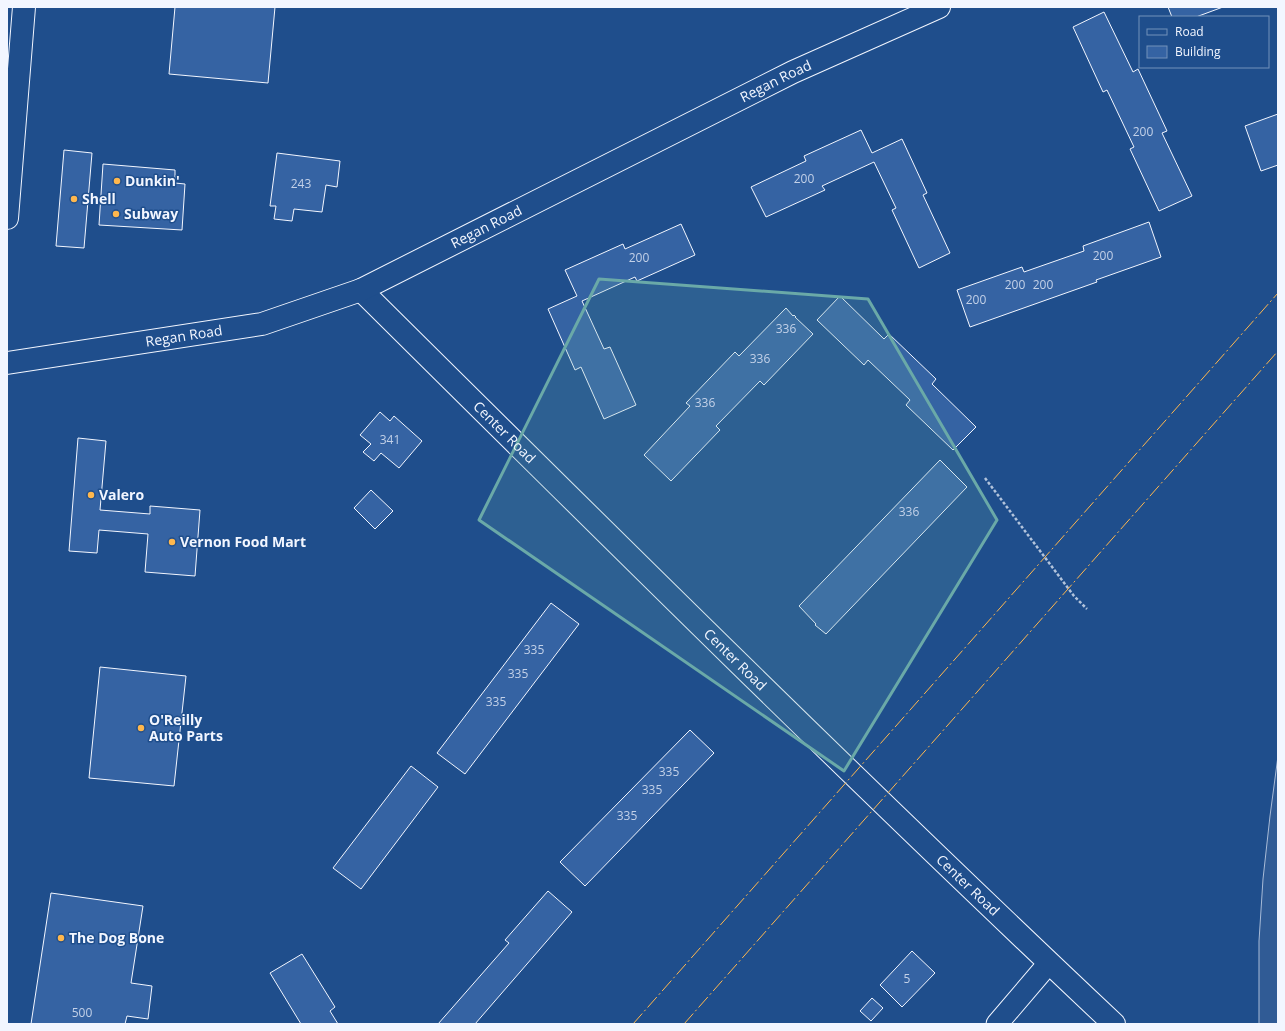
<svg xmlns="http://www.w3.org/2000/svg" width="1285" height="1031" viewBox="0 0 1285 1031" font-family="'Open Sans',sans-serif">
<style>
.built{fill:#305b95;stroke:#a8bbd7}
.building{fill:#3563a3;stroke:#f2f6ff}
.lines{fill:none;stroke-linecap:round;stroke-linejoin:round}
.minor-casing{stroke:#f2f6ff;stroke-width:23}
.tertiary-casing{stroke:#f2f6ff;stroke-width:24}
.primary-casing{stroke:#f2f6ff;stroke-width:24}
.path{stroke:#b3c4dc;stroke-width:2.5;stroke-dasharray:3 2;stroke-linecap:butt}
.minor{stroke:#1f4e8c;stroke-width:21}
.tertiary{stroke:#1f4e8c;stroke-width:22}
.primary{stroke:#1f4e8c;stroke-width:22}
.power{stroke:#ffb74d;stroke-width:1;stroke-dasharray:14 3 2 3;stroke-linecap:butt}
.marked{fill:#6aa9a8;fill-opacity:0.2;stroke:#6aa9a8;stroke-width:3;stroke-linejoin:round}
.poi-dot{fill:#ffb74d;stroke:#1f4e8c;stroke-width:1.5}
.labels{text-anchor:middle;stroke-width:3;stroke-linejoin:round;paint-order:stroke}
.number-label{font-size:12px;fill:#c3d1e8}
.street-label{font-size:14px;fill:#f2f6ff;stroke:#1f4e8c}
.poi-label{font-size:14px;font-weight:bold;fill:#f2f6ff;stroke:#1f4e8c;text-anchor:start}
</style>
<rect width="100%" height="100%" fill="#1f4e8c"/>
<!-- built -->
<path class="built" d="M1278 756V1024H1259V941L1263 879 1270 816Z"/>
<!-- building -->
<path class="building" d="M175 7H275L268 83 169 74Z
M1168 7H1223L1196 17H1172Z
M1104 12 1133 72 1138 69 1167 131 1162 133 1192 196 1159 211 1130 149 1134 147 1107 90 1103 92 1073 27Z
M1278 114V165L1261 171 1245 126Z
M861 130 872 153 902 139 927 193 923 195 950 253 919 268 892 210 896 208 874 162 822 186 825 190 766 217 751 187 806 161 804 156Z
M64 150 92 153 84 248 56 246Z
M277 153 340 161 337 187 326 185 322 212 294 209 292 221 274 219 276 206H270Z
M103 164 175 170V183L185 184 182 230 99 225Z
M1149 222 1161 257 1096 280 1097 282 970 327 957 290 1022 267 1024 272 1084 251 1083 246Z
M681 224 695 255 637 281 635 277 582 301 604 349 610 347 636 405 604 419 581 367 575 370 548 309 577 296 565 270 623 244 625 249Z
M840 296 884 339 889 334 936 379 932 384 976 427 953 450 906 405 910 400 868 360 864 365 817 320Z
M786 308 793 316 794 315 796 317H795L813 334 764 385 760 381 716 426 720 430 671 481 644 455 690 406 686 403 735 352 739 356Z
M380 412 390 421 394 416 422 441 399 468 381 453 374 461 363 452 371 444 360 435Z
M78 438 106 441 100 510 150 514V506L200 510 195 576 145 572 148 534 99 530 97 553 69 551Z
M940 460 967 487 826 634 815 625 816 624 799 606Z
M371 490 393 511 375 529 354 508Z
M551 603 579 624 465 774 437 753Z
M100 667 186 676 174 786 89 778Z
M690 730 714 753 585 886 560 862Z
M411 766 438 787 361 889 333 868Z
M548 891 572 912 475 1024H438L509 943 505 940Z
M51 893 143 906 131 983 152 986 148 1019 127 1016 125 1024H31Z
M912 951 935 973 902 1007 880 985Z
M302 954 335 1007 330 1011 338 1024H301L270 973Z
M872 998 883 1008 871 1021 860 1011Z"/>
<g class="lines">
<defs>
<path id="minor" d="M997 1024 1049 963"/>
<g id="tertiary">
<path id="s1" d="M361 290C610 537 859 784 1114 1024"/>
<path id="s2" d="M7 363 262 324 361 290 793 72 939 7"/>
</g>
<path id="primary" d="M7 218 24 7"/>
</defs>
<!-- minor casing -->
<use href="#minor" class="minor-casing"/>
<!-- tertiary casing -->
<use href="#tertiary" class="tertiary-casing"/>
<!-- primary casing -->
<use href="#primary" class="primary-casing"/>
<!-- path -->
<path class="path" d="M985 478 1074 596 1087 609"/>
<!-- minor -->
<use href="#minor" class="minor"/>
<!-- tertiary -->
<use href="#tertiary" class="tertiary"/>
<!-- primary -->
<use href="#primary" class="primary"/>
<!-- power -->
<path class="power" d="M633 1024 1278 293
M684 1024 1278 351"/>
</g>
<!-- marked area -->
<path class="marked" d="M599 279 868 299 997 520 844 771 479 520Z"/>
<!-- markers -->
<g class="poi-dot">
<circle cx="117" cy="181" r="4"/>
<circle cx="74" cy="199" r="4"/>
<circle cx="116" cy="214" r="4"/>
<circle cx="91" cy="495" r="4"/>
<circle cx="172" cy="542" r="4"/>
<circle cx="141" cy="728" r="4"/>
<circle cx="61" cy="938" r="4"/>
</g>
<g class="labels">
<!-- number labels -->
<g class="number-label">
<text x="1143" y="136">200</text>
<text x="804" y="183">200</text>
<text x="301" y="188">243</text>
<text x="1103" y="260">200</text>
<text x="639" y="262">200</text>
<text x="1015" y="289">200</text>
<text x="1043" y="289">200</text>
<text x="976" y="304">200</text>
<text x="786" y="333">336</text>
<text x="760" y="363">336</text>
<text x="705" y="407">336</text>
<text x="390" y="444">341</text>
<text x="909" y="516">336</text>
<text x="534" y="654">335</text>
<text x="518" y="678">335</text>
<text x="496" y="706">335</text>
<text x="669" y="776">335</text>
<text x="652" y="794">335</text>
<text x="627" y="820">335</text>
<text x="907" y="983">5</text>
<text x="82" y="1017">500</text>
</g>
<!-- street labels -->
<g class="street-label">
<text dy="5" stroke="none"><textPath href="#s2" startOffset="827">Regan Road</textPath></text>
<text dy="5" stroke="none"><textPath href="#s2" startOffset="503">Regan Road</textPath></text>
<text dy="5" stroke="none"><textPath href="#s2" startOffset="179">Regan Road</textPath></text>
<text dy="5" stroke="none"><textPath href="#s1" startOffset="202">Center Road</textPath></text>
<text dy="5" stroke="none"><textPath href="#s1" startOffset="526">Center Road</textPath></text>
<text dy="5" stroke="none"><textPath href="#s1" startOffset="850">Center Road</textPath></text>
</g>
<!-- poi labels -->
<g class="poi-label">
<text x="125" y="186">Dunkin'</text>
<text x="82" y="204">Shell</text>
<text x="124" y="219">Subway</text>
<text x="99" y="500">Valero</text>
<text x="180" y="547">Vernon Food Mart</text>
<text x="149" y="725">O'Reilly<tspan x="149" dy="16">Auto Parts</tspan></text>
<text x="69" y="943">The Dog Bone</text>
</g>
</g>
<!-- border -->
<rect width="1285" height="1031" fill="none" stroke="#f2f6ff" stroke-width="16"/>
<!-- legend -->
<rect x="1139" y="16" width="130" height="52" fill="#1f4e8c" stroke="#7391ba"/>
<rect x="1147" y="29" width="20" height="6" fill="#1f4e8c" stroke="#7391ba"/>
<text x="1175" y="36" font-size="12" fill="#f2f6ff">Road</text>
<rect x="1147" y="46" width="20" height="12" fill="#3563a3" stroke="#7391ba"/>
<text x="1175" y="56" font-size="12" fill="#f2f6ff">Building</text>
</svg>
